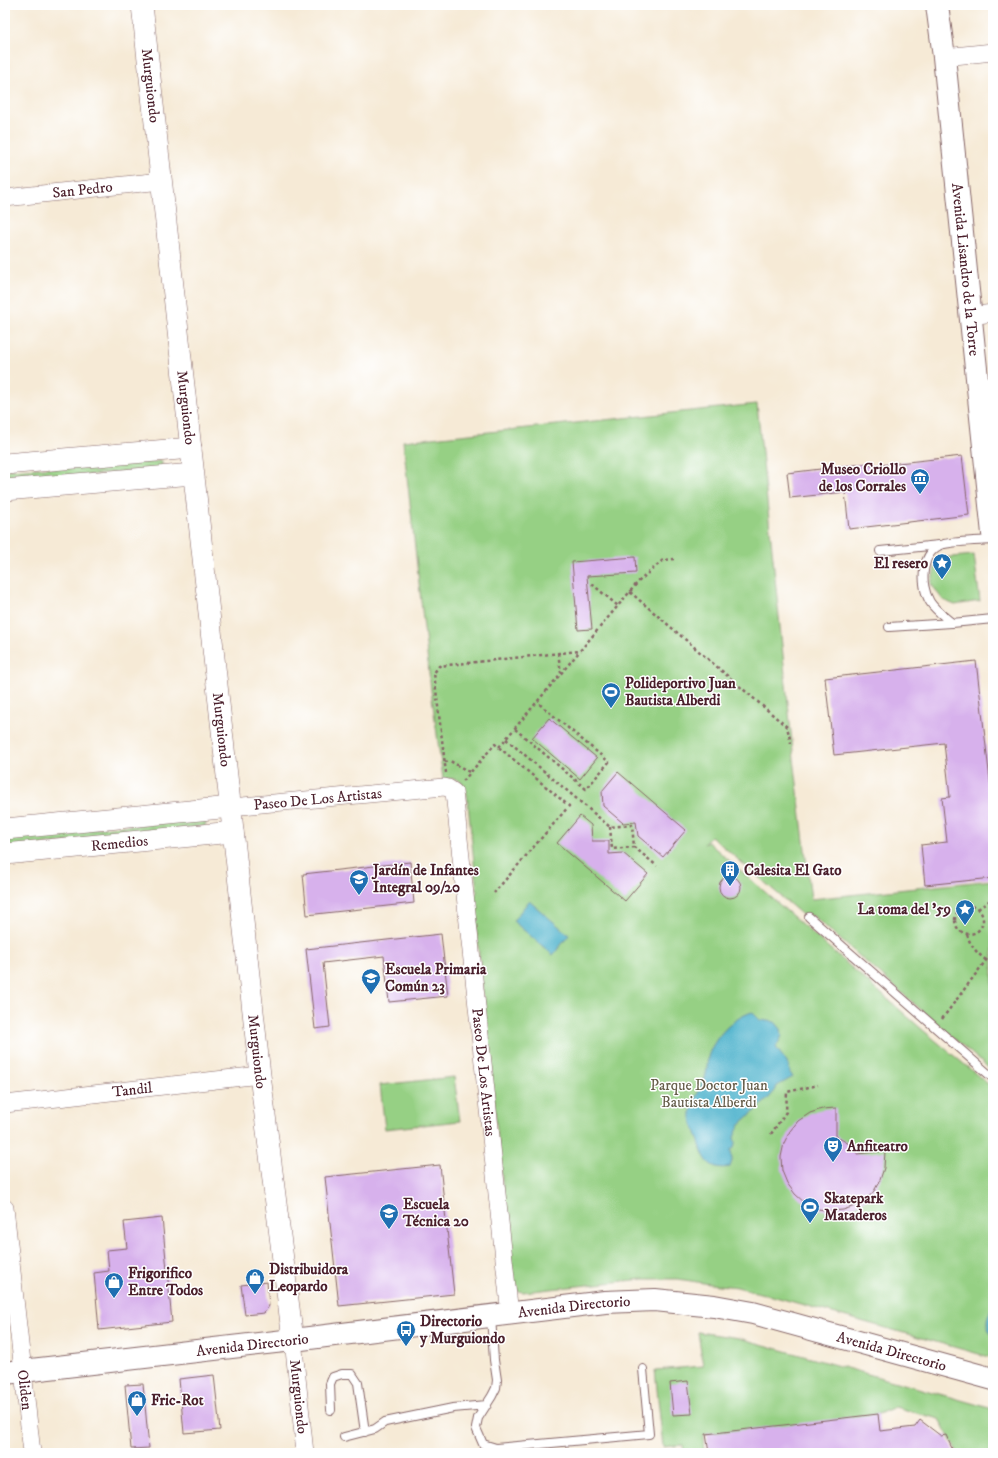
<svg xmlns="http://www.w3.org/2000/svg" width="998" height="1458" viewBox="0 0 998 1458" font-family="'IM FELL DW Pica',serif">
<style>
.green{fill:#96d084;stroke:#707858}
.water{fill:#4db2cc;stroke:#4c687c}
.building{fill:#d7b1ec}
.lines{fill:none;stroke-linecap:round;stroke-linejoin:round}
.service-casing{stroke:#866667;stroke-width:10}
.minor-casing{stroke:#866667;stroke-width:18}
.tertiary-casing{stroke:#866667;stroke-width:22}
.secondary-casing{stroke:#866667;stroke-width:24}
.path{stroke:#866667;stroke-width:2.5;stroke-dasharray:3 3;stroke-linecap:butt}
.service{stroke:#fff;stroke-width:8}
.minor{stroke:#fff;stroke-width:17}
.tertiary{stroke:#fff;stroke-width:21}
.secondary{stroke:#fff;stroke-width:22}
.labels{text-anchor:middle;stroke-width:3;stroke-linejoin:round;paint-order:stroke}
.street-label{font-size:15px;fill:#4a1f2b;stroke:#fff}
.poi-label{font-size:15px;font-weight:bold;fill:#4a1f2b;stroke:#fff;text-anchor:start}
.park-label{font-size:15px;fill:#655d4a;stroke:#fff}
</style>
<rect width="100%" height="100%" fill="#fff"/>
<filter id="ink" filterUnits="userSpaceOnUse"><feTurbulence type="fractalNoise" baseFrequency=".025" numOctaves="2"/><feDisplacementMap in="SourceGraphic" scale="8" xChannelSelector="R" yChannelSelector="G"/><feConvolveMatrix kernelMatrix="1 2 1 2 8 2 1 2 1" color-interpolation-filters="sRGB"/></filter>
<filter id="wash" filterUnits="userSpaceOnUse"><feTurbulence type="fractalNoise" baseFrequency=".012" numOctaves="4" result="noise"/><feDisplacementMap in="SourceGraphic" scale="16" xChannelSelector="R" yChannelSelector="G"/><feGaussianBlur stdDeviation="0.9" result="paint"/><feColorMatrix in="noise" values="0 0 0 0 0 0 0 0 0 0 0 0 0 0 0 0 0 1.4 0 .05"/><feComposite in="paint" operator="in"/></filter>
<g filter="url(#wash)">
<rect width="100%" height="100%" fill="#f6ead6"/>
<!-- green -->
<path class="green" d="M757 404 792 742 811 899 993 880V1072L812 915 807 919 711 836 704 844 708 842 924 1031 993 1088V1358L779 1298 737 1287 710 1284 678 1279H643L523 1292 518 1291 513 1286 473 897 477 892 467 794C461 779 460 778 443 779L431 690 403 441Z
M162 461V465L159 469 5 482V470Z
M974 555 980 601 955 605 943 600 931 584 935 568 942 558Z
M205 819 206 823 205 826 5 849V836Z
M454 1077 460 1121 385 1129 380 1085Z
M698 1332 739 1338 993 1409V1453H958L939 1419 895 1407 869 1418 706 1434 703 1436 704 1451 684 1453 683 1445 663 1447 655 1370 703 1366Z"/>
<!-- water -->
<path class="water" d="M529 901 569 935 553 955 513 921Z
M752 1012 760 1020 775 1022 781 1029 782 1036 776 1047C781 1056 789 1061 790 1073L793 1077 777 1086 775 1091 767 1100 740 1124 734 1137 735 1143 734 1148 731 1150 732 1161 730 1167C704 1172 703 1152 696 1133 694 1126 690 1120 691 1113 692 1101 701 1089 705 1078 707 1072 707 1064 708 1057 714 1037 733 1018 752 1012Z
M993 1308V1336C985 1328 985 1316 993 1308Z"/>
<g id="blocks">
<!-- building -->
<path class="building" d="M962 456 969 515 849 529 845 492 790 498 787 473 871 463V466Z
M635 557 636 573 587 576 592 629 578 630 572 562Z
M976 661 993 806V878L925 885 921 845 947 842 942 798 950 797 944 743 834 755 825 678Z
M549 718 597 758 580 779 532 738Z
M618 772 686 830 663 857 638 836 636 822 623 823 603 806 602 791Z
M580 816 591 825 592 841H609V854L623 853 648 874 625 901 557 843Z
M410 862 414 903 307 915 303 874Z
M719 887a11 11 0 1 1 22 0a11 11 0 1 1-22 0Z
M441 934 448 996 389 1002 384 956 323 963 330 1027 315 1029 306 949Z
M836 1108V1136L849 1144 857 1154 885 1151 884 1168 880 1180 874 1191 866 1200 855 1206 843 1210 831 1211 818 1209 805 1203 795 1194 787 1183 782 1171 781 1157 784 1143 790 1131 798 1121 810 1113 822 1109Z
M440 1165 454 1294 339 1306 325 1177Z
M162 1218 172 1322 99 1330 94 1273 109 1271 107 1250 127 1248 124 1222Z
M267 1282 269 1306 264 1313 245 1315 241 1285Z
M214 1375 220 1430 184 1433 179 1379Z
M688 1381 692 1414 673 1415 670 1383Z
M143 1384 149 1448 131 1449 125 1385Z
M878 1414 880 1431 915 1427 920 1420 941 1436 946 1435 954 1453H709L706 1434Z"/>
</g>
</g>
<g filter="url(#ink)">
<use href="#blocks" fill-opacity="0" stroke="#866667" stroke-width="1"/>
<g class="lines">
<defs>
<path id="service" d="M993 540C978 541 958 541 944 544 921 550 919 584 930 602 936 611 944 616 952 623L993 619
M880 551 939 545
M889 627 952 623
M809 917 993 1078
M491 1317 494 1360 497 1380 496 1388 492 1396 478 1418 476 1428 483 1444 496 1448 649 1434 643 1369
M331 1410 330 1384 333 1377 342 1374H352L358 1383 365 1432
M344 1437 375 1429 385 1422 453 1408 487 1405"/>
<g id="minor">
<path d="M944 57 993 52"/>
<path id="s1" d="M5 198 161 181"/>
<path d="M970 316 993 313"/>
<path id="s2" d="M231 807 444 787 448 788 454 792 510 1315"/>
<path id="s3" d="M5 1104 260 1075"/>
<path id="s4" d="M5 1208 32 1453"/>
<path id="s5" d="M293 1340 305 1453"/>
</g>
<g id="tertiary">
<path id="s6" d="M142 5 260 1075 293 1340"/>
<path d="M5 464 191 448"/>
<path d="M5 490 193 474"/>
<path d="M5 829 231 807"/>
<path id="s7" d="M5 854 233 832"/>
</g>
<g id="secondary">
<path id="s8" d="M937 5 944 57 993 534"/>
<path id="s9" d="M5 1373 293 1340 605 1302 655 1300 714 1306 753 1313 993 1379"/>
</g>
</defs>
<!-- service casing -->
<use href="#service" class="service-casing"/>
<!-- minor casing -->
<use href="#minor" class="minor-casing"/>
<!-- tertiary casing -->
<use href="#tertiary" class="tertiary-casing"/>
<!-- secondary casing -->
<use href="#secondary" class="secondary-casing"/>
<!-- path -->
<path class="path" d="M592 584 618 606
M630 592 787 727 791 743
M558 653 561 673
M515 729 586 789 609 762 537 702
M506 739 610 827 632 825 634 847 657 866
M499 747 638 582 663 560 674 559
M445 762 450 761 471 773
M446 773 434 673 439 666 579 651
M463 781 495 744 569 806 494 893
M610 827 612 849 634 847
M955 920a14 14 0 1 1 28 0a14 14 0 1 1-28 0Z
M978 909 993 898
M967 934C970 946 977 953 986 960L993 959
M942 1019 993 951
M771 1134 786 1112 787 1092 818 1085"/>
<!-- service -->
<use href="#service" class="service"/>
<!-- minor -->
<use href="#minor" class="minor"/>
<!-- tertiary -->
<use href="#tertiary" class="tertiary"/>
<!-- secondary -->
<use href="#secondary" class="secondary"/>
</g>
</g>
<!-- icons -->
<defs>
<symbol id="museum-pin" viewBox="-11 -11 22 30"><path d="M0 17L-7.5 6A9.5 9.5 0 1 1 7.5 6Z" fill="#1f6fb2" stroke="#fff"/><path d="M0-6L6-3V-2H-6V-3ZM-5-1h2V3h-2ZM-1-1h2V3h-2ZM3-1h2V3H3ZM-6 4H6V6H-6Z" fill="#fff"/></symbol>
<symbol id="sight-pin" viewBox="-11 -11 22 30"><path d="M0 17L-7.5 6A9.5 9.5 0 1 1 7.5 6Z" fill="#1f6fb2" stroke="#fff"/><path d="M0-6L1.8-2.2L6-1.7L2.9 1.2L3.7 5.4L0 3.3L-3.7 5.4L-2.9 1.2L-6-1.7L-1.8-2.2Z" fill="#fff"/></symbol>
<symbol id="stadium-pin" viewBox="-11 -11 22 30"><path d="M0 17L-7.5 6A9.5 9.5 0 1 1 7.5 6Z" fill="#1f6fb2" stroke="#fff"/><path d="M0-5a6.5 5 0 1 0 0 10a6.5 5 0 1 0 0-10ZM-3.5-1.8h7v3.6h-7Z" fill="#fff"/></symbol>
<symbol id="building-pin" viewBox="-11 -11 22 30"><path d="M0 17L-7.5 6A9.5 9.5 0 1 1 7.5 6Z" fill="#1f6fb2" stroke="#fff"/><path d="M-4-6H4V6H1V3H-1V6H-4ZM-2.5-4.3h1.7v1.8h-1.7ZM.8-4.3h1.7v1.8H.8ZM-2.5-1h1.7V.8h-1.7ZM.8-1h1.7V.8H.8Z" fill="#fff"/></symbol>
<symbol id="school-pin" viewBox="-11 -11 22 30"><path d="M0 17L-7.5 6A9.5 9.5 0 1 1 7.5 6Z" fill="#1f6fb2" stroke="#fff"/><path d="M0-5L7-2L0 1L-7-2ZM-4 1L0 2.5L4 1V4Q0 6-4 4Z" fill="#fff"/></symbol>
<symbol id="theatre-pin" viewBox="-11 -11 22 30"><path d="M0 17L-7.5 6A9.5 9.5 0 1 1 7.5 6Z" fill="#1f6fb2" stroke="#fff"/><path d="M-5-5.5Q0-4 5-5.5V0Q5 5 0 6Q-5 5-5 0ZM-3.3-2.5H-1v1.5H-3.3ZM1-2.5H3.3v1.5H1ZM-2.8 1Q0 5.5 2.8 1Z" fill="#fff"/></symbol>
<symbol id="shop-pin" viewBox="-11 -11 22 30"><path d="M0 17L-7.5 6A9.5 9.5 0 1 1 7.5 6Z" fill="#1f6fb2" stroke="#fff"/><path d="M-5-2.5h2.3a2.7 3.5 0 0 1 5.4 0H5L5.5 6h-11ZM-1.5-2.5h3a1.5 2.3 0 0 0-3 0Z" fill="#fff"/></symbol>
<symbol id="bus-pin" viewBox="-11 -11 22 30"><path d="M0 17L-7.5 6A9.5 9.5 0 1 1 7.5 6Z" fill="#1f6fb2" stroke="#fff"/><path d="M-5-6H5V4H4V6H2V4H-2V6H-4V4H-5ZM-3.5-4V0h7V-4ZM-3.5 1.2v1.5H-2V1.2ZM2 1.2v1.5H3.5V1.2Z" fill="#fff"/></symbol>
</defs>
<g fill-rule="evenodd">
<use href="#museum-pin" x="909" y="467" width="22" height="30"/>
<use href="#sight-pin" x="931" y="552" width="22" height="30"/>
<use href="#stadium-pin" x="600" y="681" width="22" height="30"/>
<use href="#building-pin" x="719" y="859" width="22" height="30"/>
<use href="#school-pin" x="348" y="868" width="22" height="30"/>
<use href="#sight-pin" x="954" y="898" width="22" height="30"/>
<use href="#school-pin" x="360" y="967" width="22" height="30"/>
<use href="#theatre-pin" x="822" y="1135" width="22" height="30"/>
<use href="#stadium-pin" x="799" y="1196" width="22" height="30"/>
<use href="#school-pin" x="378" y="1202" width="22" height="30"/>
<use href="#shop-pin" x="244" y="1267" width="22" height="30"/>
<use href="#shop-pin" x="103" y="1271" width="22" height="30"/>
<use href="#bus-pin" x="395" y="1319" width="22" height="30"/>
<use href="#shop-pin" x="126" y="1389" width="22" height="30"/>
</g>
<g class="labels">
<!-- street labels -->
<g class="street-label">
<text dy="5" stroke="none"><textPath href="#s6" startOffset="81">Murguiondo</textPath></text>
<text dy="5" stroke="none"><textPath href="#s1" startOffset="78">San Pedro</textPath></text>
<text dy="5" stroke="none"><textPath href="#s8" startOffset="266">Avenida Lisandro de la Torre</textPath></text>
<text dy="5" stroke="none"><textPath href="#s6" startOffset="405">Murguiondo</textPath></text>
<text dy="5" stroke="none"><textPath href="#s6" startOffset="729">Murguiondo</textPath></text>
<text dy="5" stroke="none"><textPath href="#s2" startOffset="87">Paseo De Los Artistas</textPath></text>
<text dy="5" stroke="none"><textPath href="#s7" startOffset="115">Remedios</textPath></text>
<text dy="5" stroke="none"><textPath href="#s6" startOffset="1053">Murguiondo</textPath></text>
<text dy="5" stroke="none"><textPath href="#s2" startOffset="507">Paseo De Los Artistas</textPath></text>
<text dy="5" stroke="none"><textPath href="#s3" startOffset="128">Tandil</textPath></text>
<text dy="5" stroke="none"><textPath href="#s9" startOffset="573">Avenida Directorio</textPath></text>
<text dy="5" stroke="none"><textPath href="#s9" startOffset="249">Avenida Directorio</textPath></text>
<text dy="5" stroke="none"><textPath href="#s9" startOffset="897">Avenida Directorio</textPath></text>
<text dy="5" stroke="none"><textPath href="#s4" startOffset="183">Oliden</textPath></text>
<text dy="5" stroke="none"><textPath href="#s5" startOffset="57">Murguiondo</textPath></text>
</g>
<!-- poi labels -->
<g class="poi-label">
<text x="906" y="474" text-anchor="end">Museo Criollo<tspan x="906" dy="17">de los Corrales</tspan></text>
<text x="928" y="568" text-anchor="end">El resero</text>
<text x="625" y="688">Polideportivo Juan<tspan x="625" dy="17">Bautista Alberdi</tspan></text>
<text x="373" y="875">Jardín de Infantes<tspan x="373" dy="17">Integral 09/20</tspan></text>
<text x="744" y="875">Calesita El Gato</text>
<text x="951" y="914" text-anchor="end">La toma del '59</text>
<text x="385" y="974">Escuela Primaria<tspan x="385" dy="17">Común 23</tspan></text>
<text x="847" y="1151">Anfiteatro</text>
<text x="824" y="1203">Skatepark<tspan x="824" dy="17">Mataderos</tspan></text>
<text x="403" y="1209">Escuela<tspan x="403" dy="17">Técnica 20</tspan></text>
<text x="269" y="1274">Distribuidora<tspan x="269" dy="17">Leopardo</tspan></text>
<text x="128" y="1278">Frigorifico<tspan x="128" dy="17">Entre Todos</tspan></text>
<text x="420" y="1326">Directorio<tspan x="420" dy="17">y Murguiondo</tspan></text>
<text x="151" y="1405">Fric-Rot</text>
</g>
<!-- park labels -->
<g class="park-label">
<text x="709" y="1090">Parque Doctor Juan<tspan x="709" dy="17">Bautista Alberdi</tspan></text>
</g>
</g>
<!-- margin -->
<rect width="998" height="1458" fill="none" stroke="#fff" stroke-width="20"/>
</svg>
